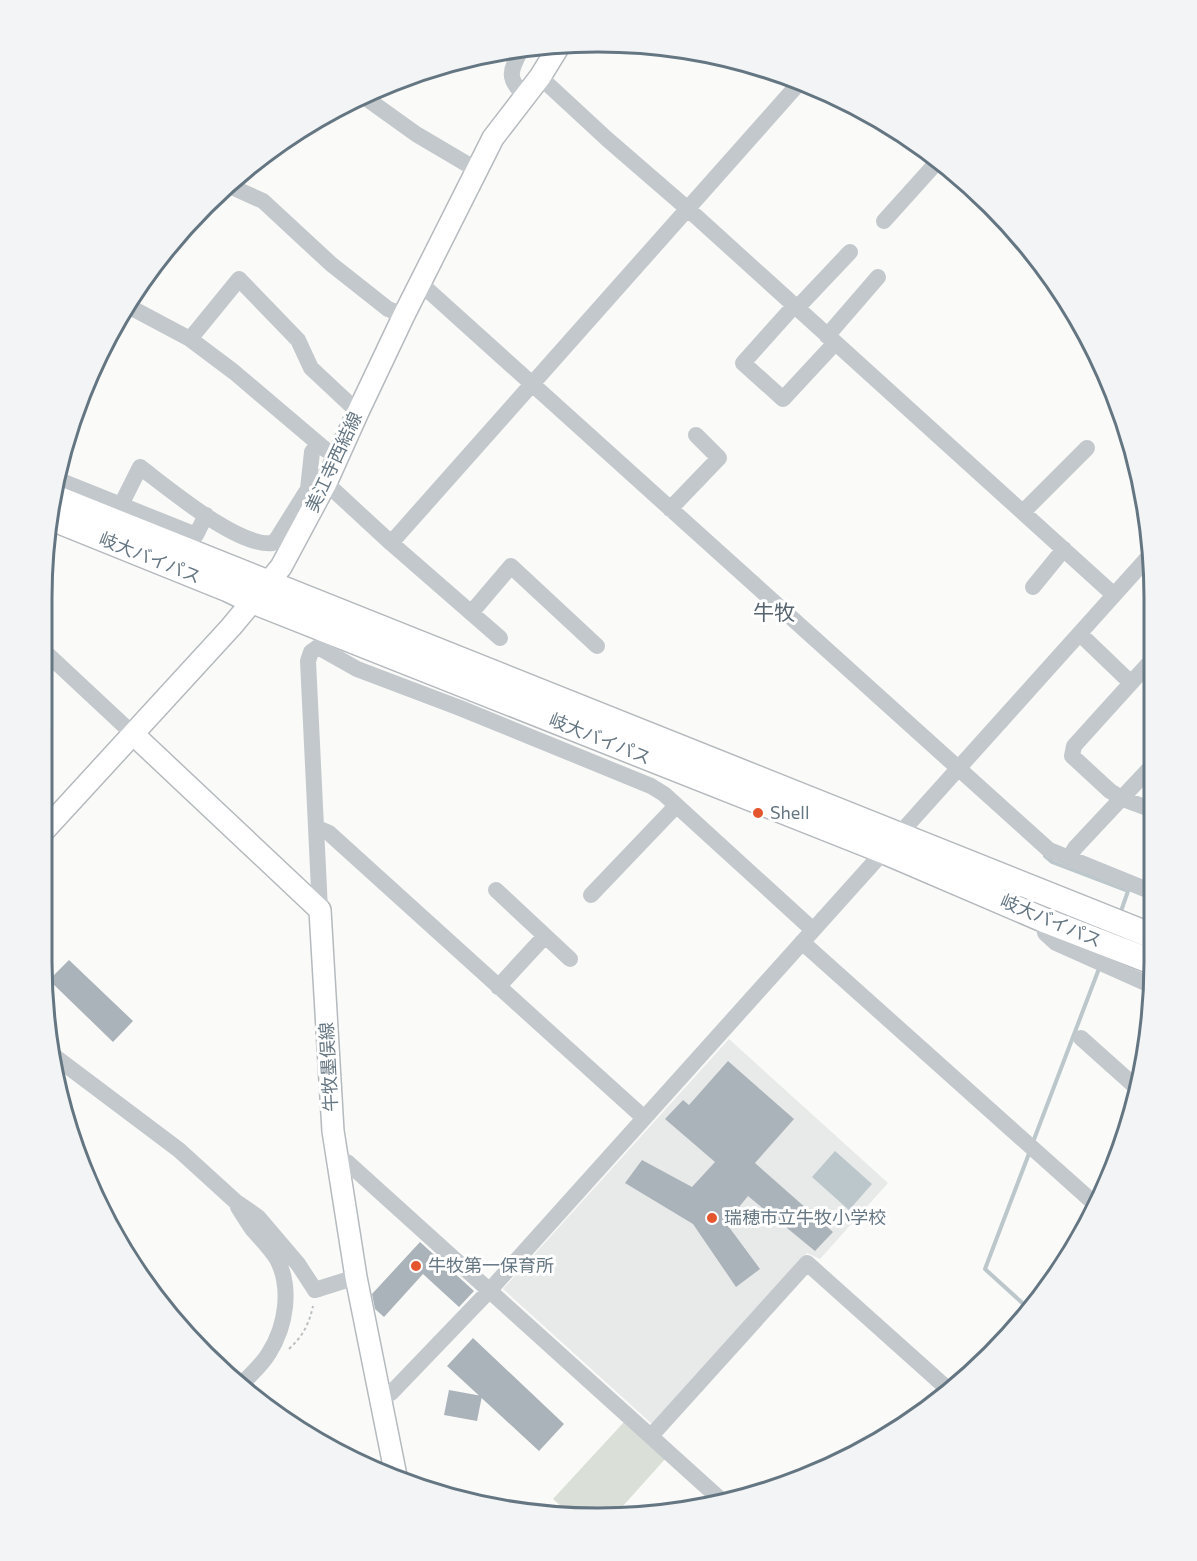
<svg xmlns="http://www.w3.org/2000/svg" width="1197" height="1561" viewBox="0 0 1197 1561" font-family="Commissioner,'Noto Sans JP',sans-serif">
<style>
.built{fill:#e8e9e9}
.green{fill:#dadfd7}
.water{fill:#bbc7cb}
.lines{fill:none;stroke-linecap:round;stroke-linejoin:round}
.stream{stroke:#bbc7cb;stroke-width:4}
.building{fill:#aab3b9}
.major-casing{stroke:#b5babe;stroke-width:24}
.highway-casing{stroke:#b4b9bd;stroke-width:27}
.path{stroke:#bbbfc2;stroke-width:2;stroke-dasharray:3 3;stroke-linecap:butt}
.minor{stroke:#c3c8cc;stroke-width:16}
.major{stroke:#fff;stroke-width:21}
.highway{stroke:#fff;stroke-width:24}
.poi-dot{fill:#e4572e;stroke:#fff;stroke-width:2}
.labels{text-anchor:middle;stroke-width:6;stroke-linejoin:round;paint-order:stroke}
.street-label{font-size:18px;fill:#657683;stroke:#fff}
.poi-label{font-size:18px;fill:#657683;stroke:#fff;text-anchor:start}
.quarter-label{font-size:21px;fill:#57646e;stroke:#fff}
.rim{fill:none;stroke:#657683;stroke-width:3}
</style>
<rect width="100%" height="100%" fill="#fafaf8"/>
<!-- built -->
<path class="built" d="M729 1039 888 1183 820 1259 807 1253 652 1424 503 1289Z"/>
<!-- green -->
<path class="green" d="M625 1421 666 1458 613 1517 599 1519 571 1515 553 1499Z"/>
<!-- water -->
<path class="water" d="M835 1151 872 1184 849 1210 812 1177Z"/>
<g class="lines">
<!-- stream -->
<path class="stream" d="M1045 856 1052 862 1128 891 1120 914
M1033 1142 1100 966
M1030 1151 985 1269 1030 1310"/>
</g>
<!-- building -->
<path class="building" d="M69 960 133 1021 113 1042 49 980Z
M728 1061 794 1119 755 1163 833 1232 815 1251 748 1196 726 1223 760 1269 736 1287 693 1224 625 1183 642 1160 692 1187 715 1162 665 1119 683 1100 689 1105Z
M420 1242 474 1291 459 1307 423 1274 384 1317 375 1309 372 1294Z
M473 1338 564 1424 539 1451 447 1366Z
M449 1390 482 1396 477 1421 444 1415Z"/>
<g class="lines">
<defs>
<path id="major" d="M133 734 320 910 333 1131 356 1277 396 1476
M42 833 231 627 281 567 326 483 358 412 404 315 493 138 540 77 559 46"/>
<path id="highway" d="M54 497 1150 935
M51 518 227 589 252 601 883 851 1044 920 1150 961"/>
</defs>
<!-- major casing -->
<use href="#major" class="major-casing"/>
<!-- highway casing -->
<use href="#highway" class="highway-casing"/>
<!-- path -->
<path class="path" d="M289 1349C303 1336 309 1324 313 1306"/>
<!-- minor -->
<path class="minor" d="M521 50C510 71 506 78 525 96
M540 77 607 139 689 210 1114 595
M363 96 416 134 477 170
M234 188 263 201 331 264 388 309 404 315
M884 221 938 161
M420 283 1049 850 1150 891
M128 306 190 339 234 372 326 450
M794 306 743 363 783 399 835 343
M797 308 850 252
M827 336 878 277
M190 339 239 279 298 340 311 368 358 412
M57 478 61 481 121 505 140 467C168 488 239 548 273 543L278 537 308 489 312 452 318 445
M326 483 391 543 500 638
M121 505 196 535 206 515
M670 509 719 458 696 435
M1023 512 1087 448
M391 543 801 81
M1033 587 1064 549
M471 613 511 566 597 646
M1080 634 1131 683
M43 650 133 734
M1150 809 1123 799 1110 791 1072 756 1074 746 1150 662
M317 828 329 833 643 1117
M1068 860 1075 848 1150 768
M496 890 570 959
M591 895 676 806
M320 910 308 661 311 652 318 647 357 669 460 708 651 786 664 794 813 930
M1044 920 1045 933 1056 943 1150 985
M802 942 1095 1204
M498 987 545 936
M1081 1038 1138 1089
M54 1056 179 1150 235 1201 258 1217 298 1264 315 1290 356 1277
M338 1160 347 1162 720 1499
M238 1207C243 1215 248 1223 253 1230 262 1240 270 1248 277 1259 292 1288 286 1326 269 1353 262 1365 251 1374 242 1384
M381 1397 391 1393 489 1291 1150 555
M651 1436 807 1263 950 1391"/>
<!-- major -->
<use href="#major" class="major"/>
<!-- highway -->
<use href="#highway" class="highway"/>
</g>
<!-- markers -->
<g class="poi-dot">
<circle cx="758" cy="813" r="6"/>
<circle cx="712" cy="1218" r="6"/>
<circle cx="416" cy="1266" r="6"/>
</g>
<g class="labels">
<!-- street labels -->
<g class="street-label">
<text transform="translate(334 462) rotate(-65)" y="6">美江寺西結線</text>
<text transform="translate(150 558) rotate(22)" y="6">岐大バイパス</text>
<text transform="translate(600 739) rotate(22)" y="6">岐大バイパス</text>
<text transform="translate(1051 921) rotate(23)" y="6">岐大バイパス</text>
<text transform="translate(329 1067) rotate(-93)" y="6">牛牧墨俣線</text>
</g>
<!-- poi labels -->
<g class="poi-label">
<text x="770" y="819">Shell</text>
<text x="724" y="1224">瑞穂市立牛牧小学校</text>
<text x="428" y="1272">牛牧第一保育所</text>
</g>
<!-- quarter labels -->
<g class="quarter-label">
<text x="774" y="620">牛牧</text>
</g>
</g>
<!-- crop -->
<path d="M0 0H1197V1561H0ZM598 52H598A546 546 0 0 1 1144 598V962A546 546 0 0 1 598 1508H598A546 546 0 0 1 52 962V598A546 546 0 0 1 598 52Z" fill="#f3f4f5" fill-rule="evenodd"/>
<path class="rim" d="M598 52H598A546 546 0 0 1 1144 598V962A546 546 0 0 1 598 1508H598A546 546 0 0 1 52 962V598A546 546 0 0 1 598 52Z"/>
</svg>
